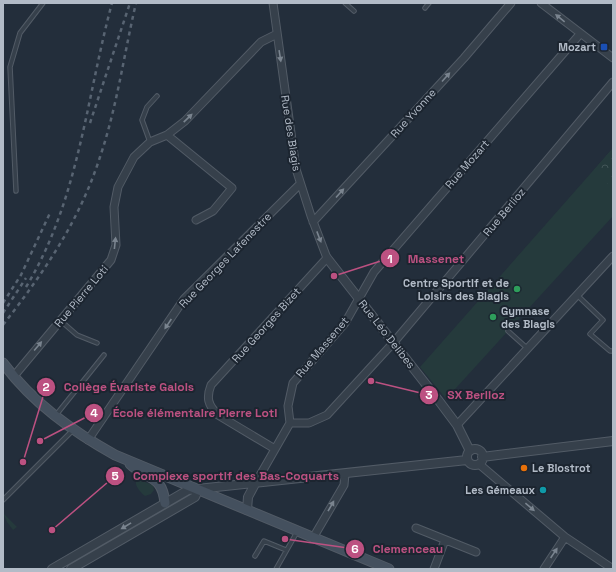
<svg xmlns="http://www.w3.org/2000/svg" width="616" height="572" viewBox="0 0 616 572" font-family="'Space Grotesk',sans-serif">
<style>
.green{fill:#253a3c}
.forest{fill:url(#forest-crowns)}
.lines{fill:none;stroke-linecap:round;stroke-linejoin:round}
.service-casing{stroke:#525b66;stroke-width:5.5}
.minor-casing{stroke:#525b66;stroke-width:9}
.tertiary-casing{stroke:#525b66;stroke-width:10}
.secondary-casing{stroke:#525b66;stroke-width:11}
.service{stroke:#36404b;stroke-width:3.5}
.minor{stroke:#36404b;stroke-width:7}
.tertiary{stroke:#36404b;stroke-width:8}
.secondary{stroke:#44505e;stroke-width:9}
.rail{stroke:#586472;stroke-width:2.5;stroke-dasharray:4 4;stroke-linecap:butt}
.oneway{fill:#7a848f}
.transit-dot{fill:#1a4fb4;stroke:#1c2530;stroke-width:1.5}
.leisure-dot{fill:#2e9e5b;stroke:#1c2530;stroke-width:1.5}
.food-dot{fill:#e8710a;stroke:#1c2530;stroke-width:1.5}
.culture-dot{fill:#0f9aa8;stroke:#1c2530;stroke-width:1.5}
.labels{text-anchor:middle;stroke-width:4;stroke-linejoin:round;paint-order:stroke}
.poi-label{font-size:11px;font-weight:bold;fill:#b2bbc7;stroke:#1c2530;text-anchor:end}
.street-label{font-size:11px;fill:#b2bbc7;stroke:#1c2530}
.leader{fill:none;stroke:#bc5181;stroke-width:1.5}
.callout-dot{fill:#bc5181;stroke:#1c2530;stroke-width:1.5}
.mark-label{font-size:12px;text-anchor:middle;font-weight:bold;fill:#fff}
.callout-label{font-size:12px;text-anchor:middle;font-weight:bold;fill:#bc5181;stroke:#1c2530;stroke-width:4;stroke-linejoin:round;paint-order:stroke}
</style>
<defs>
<pattern id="forest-crowns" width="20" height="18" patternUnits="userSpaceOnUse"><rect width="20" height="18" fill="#253a3c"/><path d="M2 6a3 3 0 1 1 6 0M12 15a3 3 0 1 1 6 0" fill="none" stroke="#425557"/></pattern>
</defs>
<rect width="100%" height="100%" fill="#232e3b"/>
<!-- green -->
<path class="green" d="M613 148V216L446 399 420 367Z
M137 479 153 485 154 490 151 494 145 496C140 492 133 484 137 479Z
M3 513 17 527 13 530 7 522Z"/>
<!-- forest -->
<path class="forest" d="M613 148V189L594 170Z"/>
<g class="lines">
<defs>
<path id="service" d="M345 3 354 11
M425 8 429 3
M150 142 142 120 147 107 157 96
M16 191 10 67 20 33 43 3
M577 295 603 320 590 334 610 351H613
M61 321 77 335 97 343
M508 331 528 349
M56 415 104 355
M3 500 73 430
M255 556 264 541 286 550
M276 569 297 532"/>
<path id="minor" d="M273 3 296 169 311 216 327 258 211 385C206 398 208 405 218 415L275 449
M541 3 613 58
M167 135 232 188 213 211 196 220
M313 222 464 58 511 3
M14 376 111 260 116 245 114 207 118 187 134 157 150 142 167 135 185 121 261 42 277 34
M290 423H309L327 415 394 342 613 82
M457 425 613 256
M88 440 184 299 300 184
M479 464 565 537 613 569
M255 484 290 423 288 406 293 383 345 323 374 272 580 34
M416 528 476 552
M313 538 344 485 345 474
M434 569 445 540
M544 569 565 537"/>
<path id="tertiary" d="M327 258 439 401 457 425 470 451
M467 457a8 8 0 1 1 16 0a8 8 0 1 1-16 0Z
M482 457 613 441
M247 510 248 497 255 484
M52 569 188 490 467 460
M71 569 195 497 198 490"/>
<path id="secondary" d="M3 363C33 403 72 431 115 455L389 569
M130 464C148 481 162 474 165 503"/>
</defs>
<!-- service casing -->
<use href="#service" class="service-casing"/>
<!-- minor casing -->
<use href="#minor" class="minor-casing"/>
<!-- tertiary casing -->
<use href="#tertiary" class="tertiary-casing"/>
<!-- secondary casing -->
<use href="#secondary" class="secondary-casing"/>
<!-- service -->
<use href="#service" class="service"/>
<!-- minor -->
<use href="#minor" class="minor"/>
<!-- tertiary -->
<use href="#tertiary" class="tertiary"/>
<!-- secondary -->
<use href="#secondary" class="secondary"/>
<!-- rail -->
<path class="rail" d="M90 123 130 3
M26 287C79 200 86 99 112 3
M3 303 21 275 50 213
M3 313 26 278
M3 325C44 272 79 222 100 157 117 107 124 54 136 3"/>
</g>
<!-- one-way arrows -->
<defs><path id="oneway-solid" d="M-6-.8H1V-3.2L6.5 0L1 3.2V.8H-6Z"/></defs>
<g class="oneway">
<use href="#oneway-solid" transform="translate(560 18) rotate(-141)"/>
<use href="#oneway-solid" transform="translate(280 56) rotate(81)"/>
<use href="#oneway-solid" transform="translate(446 77) rotate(-48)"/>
<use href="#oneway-solid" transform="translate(188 118) rotate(-44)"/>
<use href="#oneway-solid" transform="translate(340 193) rotate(-48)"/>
<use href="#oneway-solid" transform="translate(319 237) rotate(69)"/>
<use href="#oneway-solid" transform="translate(115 243) rotate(-84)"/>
<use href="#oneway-solid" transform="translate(168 324) rotate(124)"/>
<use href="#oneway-solid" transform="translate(38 346) rotate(-50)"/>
<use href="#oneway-solid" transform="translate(331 506) rotate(-60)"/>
<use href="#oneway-solid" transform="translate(530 507) rotate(40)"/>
<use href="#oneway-solid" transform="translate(126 526) rotate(149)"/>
<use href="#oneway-solid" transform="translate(554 553) rotate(-56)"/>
</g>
<!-- markers -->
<rect class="transit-dot" x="600" y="43" width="8" height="8" rx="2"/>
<g class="leisure-dot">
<circle cx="517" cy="289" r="4"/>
<circle cx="493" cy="317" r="4"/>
</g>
<circle class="food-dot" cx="524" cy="468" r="4"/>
<circle class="culture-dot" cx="543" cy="490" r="4"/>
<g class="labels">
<!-- poi labels -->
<g class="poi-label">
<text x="596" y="51">Mozart</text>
<text x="509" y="287">Centre Sportif et de<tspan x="509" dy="13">Loisirs des Blagis</tspan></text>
<text x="501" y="315" text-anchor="start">Gymnase<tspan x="501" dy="13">des Blagis</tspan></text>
<text x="532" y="472" text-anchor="start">Le Biostrot</text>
<text x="535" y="494">Les Gémeaux</text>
</g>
<!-- street labels -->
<g class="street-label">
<text transform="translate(413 113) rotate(-48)" y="4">Rue Yvonne</text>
<text transform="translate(291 133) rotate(81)" y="4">Rue des Blagis</text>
<text transform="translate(467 164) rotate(-49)" y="4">Rue Mozart</text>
<text transform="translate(504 212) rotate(-50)" y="4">Rue Berlioz</text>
<text transform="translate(225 260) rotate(-46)" y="4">Rue Georges Lafenestre</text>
<text transform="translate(81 296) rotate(-50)" y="4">Rue Pierre Loti</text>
<text transform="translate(266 325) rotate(-48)" y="4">Rue Georges Bizet</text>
<text transform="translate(387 334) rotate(52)" y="4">Rue Léo Delibes</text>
<text transform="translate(322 347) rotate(-50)" y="4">Rue Massenet</text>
</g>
</g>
<!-- callouts -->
<path class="leader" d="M334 276L390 258M23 462L46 387M371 381L429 395M40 441L94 413M52 530L115 476M285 539L355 549"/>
<g class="callout-dot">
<circle cx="334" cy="276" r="4"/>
<circle cx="23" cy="462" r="4"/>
<circle cx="371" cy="381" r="4"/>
<circle cx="40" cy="441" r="4"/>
<circle cx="52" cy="530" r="4"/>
<circle cx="285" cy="539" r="4"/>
<circle cx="390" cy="258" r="10"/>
<circle cx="46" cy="387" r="10"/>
<circle cx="429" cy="395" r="10"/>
<circle cx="94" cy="413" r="10"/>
<circle cx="115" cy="476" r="10"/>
<circle cx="355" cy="549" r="10"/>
</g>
<g class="mark-label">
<text x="390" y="263">1</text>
<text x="46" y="391">2</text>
<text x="429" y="399">3</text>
<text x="94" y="417">4</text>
<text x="115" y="480">5</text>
<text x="355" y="553">6</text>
</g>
<g class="callout-label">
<text x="436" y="263">Massenet</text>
<text x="129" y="391">Collège Évariste Galois</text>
<text x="476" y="399">SX Berlioz</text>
<text x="195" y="417">École élémentaire Pierre Loti</text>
<text x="236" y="480">Complexe sportif des Bas-Coquarts</text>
<text x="408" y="553">Clemenceau</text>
</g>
<!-- border -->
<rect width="616" height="572" fill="none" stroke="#b2bbc7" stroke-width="8"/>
</svg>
